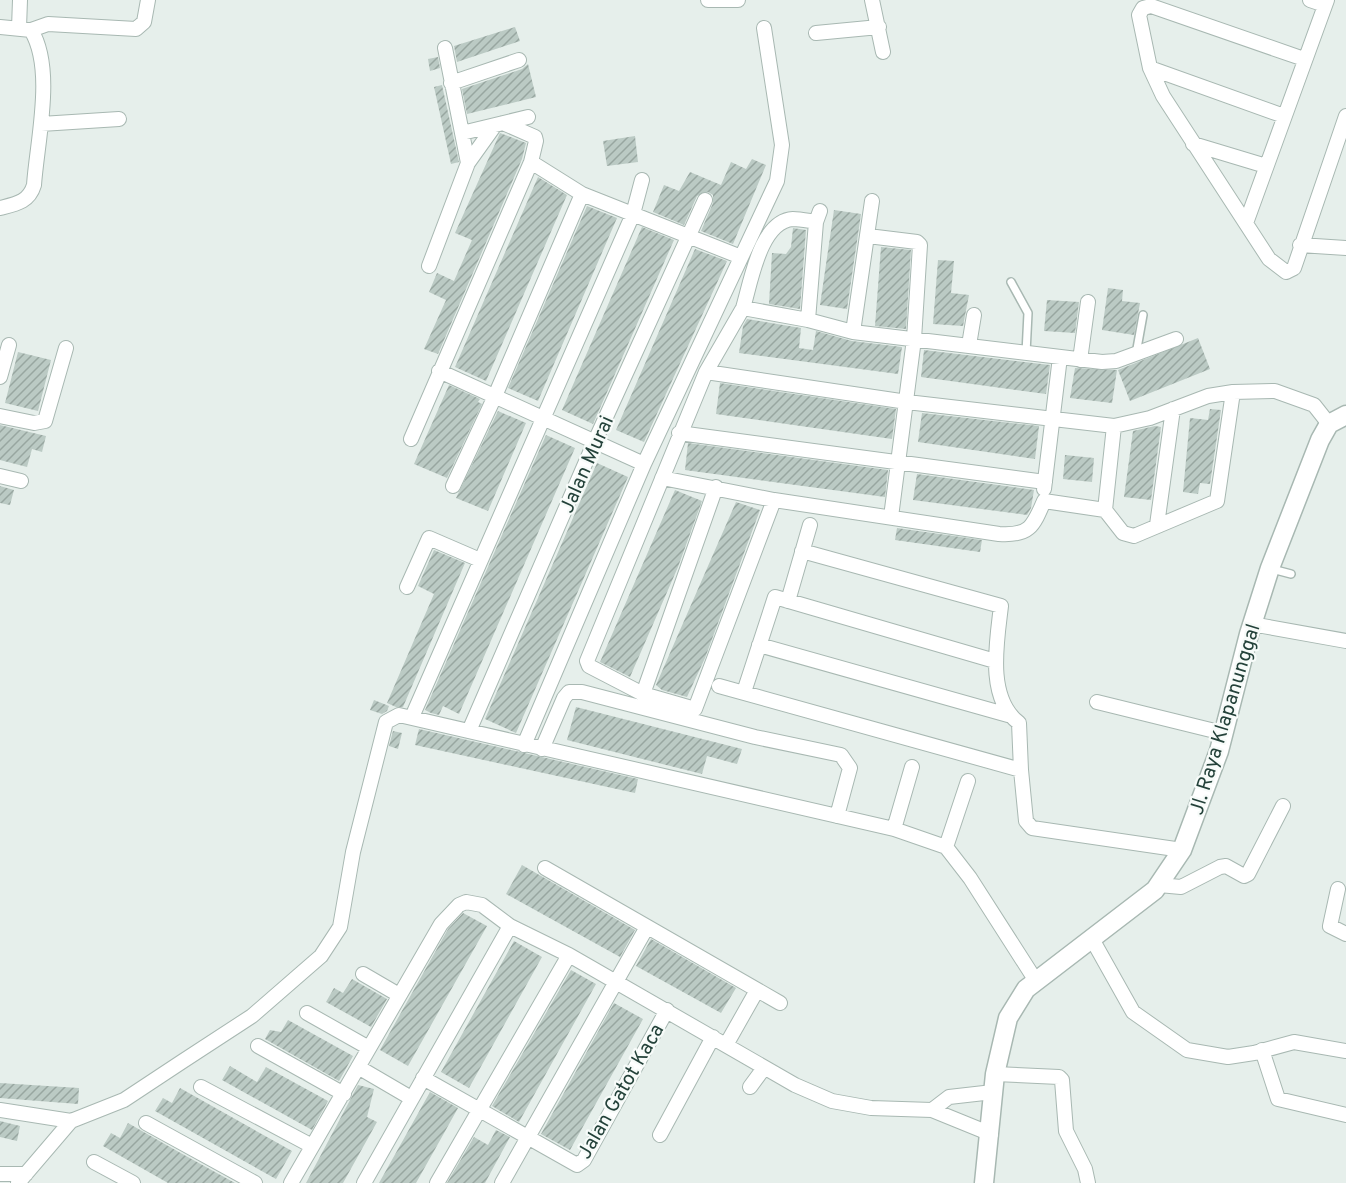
<svg xmlns="http://www.w3.org/2000/svg" width="1346" height="1183" viewBox="0 0 1346 1183" font-family="Overpass,sans-serif">
<style>
.building{fill:url(#building-hatch)}
.lines{fill:none;stroke-linecap:round;stroke-linejoin:round}
.service-casing{stroke:#a8b8b2;stroke-width:10}
.minor-casing{stroke:#a8b8b2;stroke-width:16}
.tertiary-casing{stroke:#a8b8b2;stroke-width:21}
.service{stroke:#fff;stroke-width:7}
.minor{stroke:#fff;stroke-width:14}
.tertiary{stroke:#fff;stroke-width:18}
.labels{text-anchor:middle;stroke-width:4.5;stroke-linejoin:round;paint-order:stroke}
.street-label{font-size:20px;fill:#24423a;stroke:#f7fbf9}
</style>
<defs>
<pattern id="building-hatch" width="6" height="6" patternUnits="userSpaceOnUse" patternTransform="scale(1.5)"><rect width="6" height="6" fill="#bbcac4"/><path d="M-1 1l2-2M0 6l6-6M5 7l2-2" fill="none" stroke="#98a6a0"/></pattern>
</defs>
<rect width="100%" height="100%" fill="#e6efeb"/>
<!-- building -->
<path class="building" d="M515 27 520 41 457 62 454 46Z
M438 57 440 68 430 71 428 59Z
M528 64 536 97 467 114 462 89 522 69Z
M442 85 459 162 451 164 434 87Z
M500 133 526 143 522 159 438 354 424 349 446 300 429 292 437 273 454 281 472 240 455 233Z
M635 136 638 162 607 166 603 141Z
M752 159 766 165 733 244 701 231 713 203V195L708 192 697 196 684 225 653 212 664 185 679 191 690 172 721 185 731 162 746 169Z
M538 177 567 195 486 381 455 367Z
M587 206 617 218 538 401 508 388Z
M834 210 861 214 847 309 820 305Z
M642 227 674 240 593 424 562 410Z
M793 228 806 230 800 309 769 304 772 253 786 254 791 247Z
M881 247 911 250 906 329 875 326Z
M695 249 727 261 644 442 616 430Z
M938 260 954 261 951 293 969 295 963 326 933 324Z
M1108 288 1123 290 1122 301 1140 303 1134 335 1102 330Z
M1047 300 1079 302 1075 333 1044 331Z
M747 319 801 328 799 348 813 350 816 331 852 341 902 347 898 374 739 353 743 326Z
M1198 338 1210 369 1130 401 1118 370Z
M924 350 1050 365 1046 394 921 377Z
M18 352 51 360 38 411 5 403Z
M1075 368 1117 370 1112 403 1070 398Z
M720 383 896 409 892 439 716 414Z
M449 385 480 399 478 402 482 404 447 478 414 464Z
M1210 409 1221 410 1210 484 1200 483 1198 494 1183 492 1190 418 1208 420Z
M498 411 526 423 488 511 456 498Z
M922 413 1039 426 1035 459 918 442Z
M0 425 46 436 42 452 32 449 27 467 0 460Z
M1155 426 1161 427 1151 500 1124 497 1133 431Z
M546 435 575 448 459 714 443 706 439 715 431 713 425 710Z
M688 443 888 470 885 497 685 470Z
M1065 455 1094 458 1092 482 1063 479Z
M597 463 628 477 516 733 485 719Z
M917 474 1034 490 1031 508 1027 515 913 500Z
M0 486 14 490 10 505 0 503Z
M675 490 702 501 678 567 630 677 600 662Z
M736 502 760 510 705 658 687 697 662 690 656 685Z
M897 528 982 540 980 552 895 540Z
M434 550 465 563 403 707H396L387 703 434 594 418 586Z
M374 700 389 706 387 711 382 714 370 710Z
M576 707 742 749 737 764 707 756 702 774 567 740Z
M419 729 638 779 635 793 415 745Z
M393 731 402 733 398 749 389 746Z
M522 865 635 930 620 957 506 894Z
M463 913 487 926 408 1066 380 1050 448 929Z
M651 939 736 988 721 1013 636 966Z
M514 941 542 957 469 1088 441 1072Z
M571 970 596 984 519 1122 492 1106Z
M352 979 387 999 371 1027 326 1002 334 988 343 993Z
M614 1003 643 1019 570 1150 541 1134Z
M288 1020 353 1056 339 1081 265 1039 270 1030 281 1032Z
M230 1066 257 1082 266 1067 328 1101 312 1130 222 1080Z
M0 1083 79 1088 78 1104 0 1098Z
M358 1085 374 1089 367 1117 377 1122 343 1183H306Z
M180 1088 292 1151 276 1179 155 1111 163 1098 172 1103Z
M430 1092 458 1108 443 1135 416 1183H379Z
M0 1121 20 1126 17 1141 0 1137Z
M128 1123 177 1151 235 1183H168L103 1146 111 1133 120 1138Z
M496 1130 510 1137 485 1183H447L474 1137 488 1145Z"/>
<g class="lines">
<defs>
<path id="service" d="M1011 282 1028 313 1026 353
M1136 354 1143 315
M1272 569 1291 574"/>
<path id="minor" d="M708 0H738
M872 0 883 52
M1310 0 1325 5
M0 27 31 30C55 69 37 141 34 185 29 202 16 204 0 208
M19 28 20 0
M31 30 48 24 136 29 144 22 148 0
M816 33 879 27
M1304 59 1151 6 1143 8 1139 15 1150 68 1163 96 1269 259 1286 272 1294 268 1346 116
M1150 68 1284 116
M451 83 519 60
M41 124 119 119
M462 133 528 117
M1193 144 1266 166
M531 162 582 194 741 257
M468 163 493 128
M1246 223 1327 0
M868 236 917 242 920 245 914 339 891 517
M1300 245 1346 248
M429 266 468 163 445 48
M743 308C751 282 760 221 793 219 800 219 809 221 816 222
M808 320 816 222 820 211
M853 332 872 201
M969 345 974 315
M1080 360 1088 302
M439 371 644 464
M706 372 907 402 1114 426 1150 418 1208 396 1233 392 1275 391 1314 405 1329 424
M0 377 9 345
M0 416 34 423 45 421 66 348
M679 433 1045 482
M411 439 531 162 536 141 535 137 503 123
M0 476 21 481
M662 478 774 500 999 534C1029 536 1033 527 1044 501L1105 510 1123 533 1134 536 1217 501 1233 392
M453 486 495 396 582 194
M1044 489 1060 357
M774 500 695 709 643 694 589 666 587 661 706 372 743 308 808 320 853 332 1102 362 1116 361 1176 339
M1105 510 1114 426
M1157 525 1173 409
M802 551 1001 606C997 641 986 698 1019 723L1021 770
M407 587 429 538 480 560
M788 601 810 525
M1249 634 1257 625 1346 641
M759 645 1008 715
M719 686 1021 770 1026 821 1032 828 1182 850
M744 692 775 597 995 661
M643 694 716 487
M1097 702 1223 733
M412 717 633 214 642 180
M469 731 595 441 705 200
M524 745 644 464 777 181 782 145 764 28
M542 749 564 698 569 692H582L755 737 841 755 850 768 837 816
M894 829 912 767
M946 847 968 781
M545 868 780 1003
M1159 885 1181 887 1220 867 1226 866 1244 876 1248 874 1283 806
M1338 889 1330 926 1346 934
M1092 939 1133 1012 1187 1050 1228 1057 1254 1053 1294 1042 1346 1051
M363 974 399 995
M307 1013 369 1048
M726 1045 756 992
M258 1046 344 1094
M1262 1050 1278 1099 1346 1115
M358 1067 411 1098
M995 1074 1059 1077 1062 1080 1066 1131 1085 1169 1088 1183
M423 1078 577 1165 584 1160 667 1010
M201 1087 312 1146
M750 1087 764 1068
M0 1110 71 1121
M932 1110 949 1097 993 1092
M146 1123 255 1183
M660 1135 713 1037
M94 1162 133 1183
M0 1174H26
M18 1183 71 1121 124 1100 183 1061 252 1016 321 956 340 927 353 852 386 722 399 715 894 829 946 847 970 878 1036 981
M291 1183 441 924 459 905 466 902 482 905 510 926 569 955 795 1085 832 1101 871 1108 932 1110 991 1134
M364 1183 510 926
M437 1183 569 955
M502 1183 647 927"/>
<path id="tertiary" d="M984 1183 995 1074 1008 1018 1026 989 1155 890 1182 850 1219 751 1249 634 1270 568 1320 440 1329 424 1346 415"/>
</defs>
<!-- service casing -->
<use href="#service" class="service-casing"/>
<!-- minor casing -->
<use href="#minor" class="minor-casing"/>
<!-- tertiary casing -->
<use href="#tertiary" class="tertiary-casing"/>
<!-- service -->
<use href="#service" class="service"/>
<!-- minor -->
<use href="#minor" class="minor"/>
<!-- tertiary -->
<use href="#tertiary" class="tertiary"/>
</g>
<g class="labels">
<!-- street labels -->
<g class="street-label">
<text transform="translate(586 464) rotate(-66)" y="7">Jalan Murai</text>
<text transform="translate(1224 719) rotate(-73)" y="7">Jl. Raya Klapanunggal</text>
<text transform="translate(620 1091) rotate(-60)" y="7">Jalan Gatot Kaca</text>
</g>
</g>
</svg>
